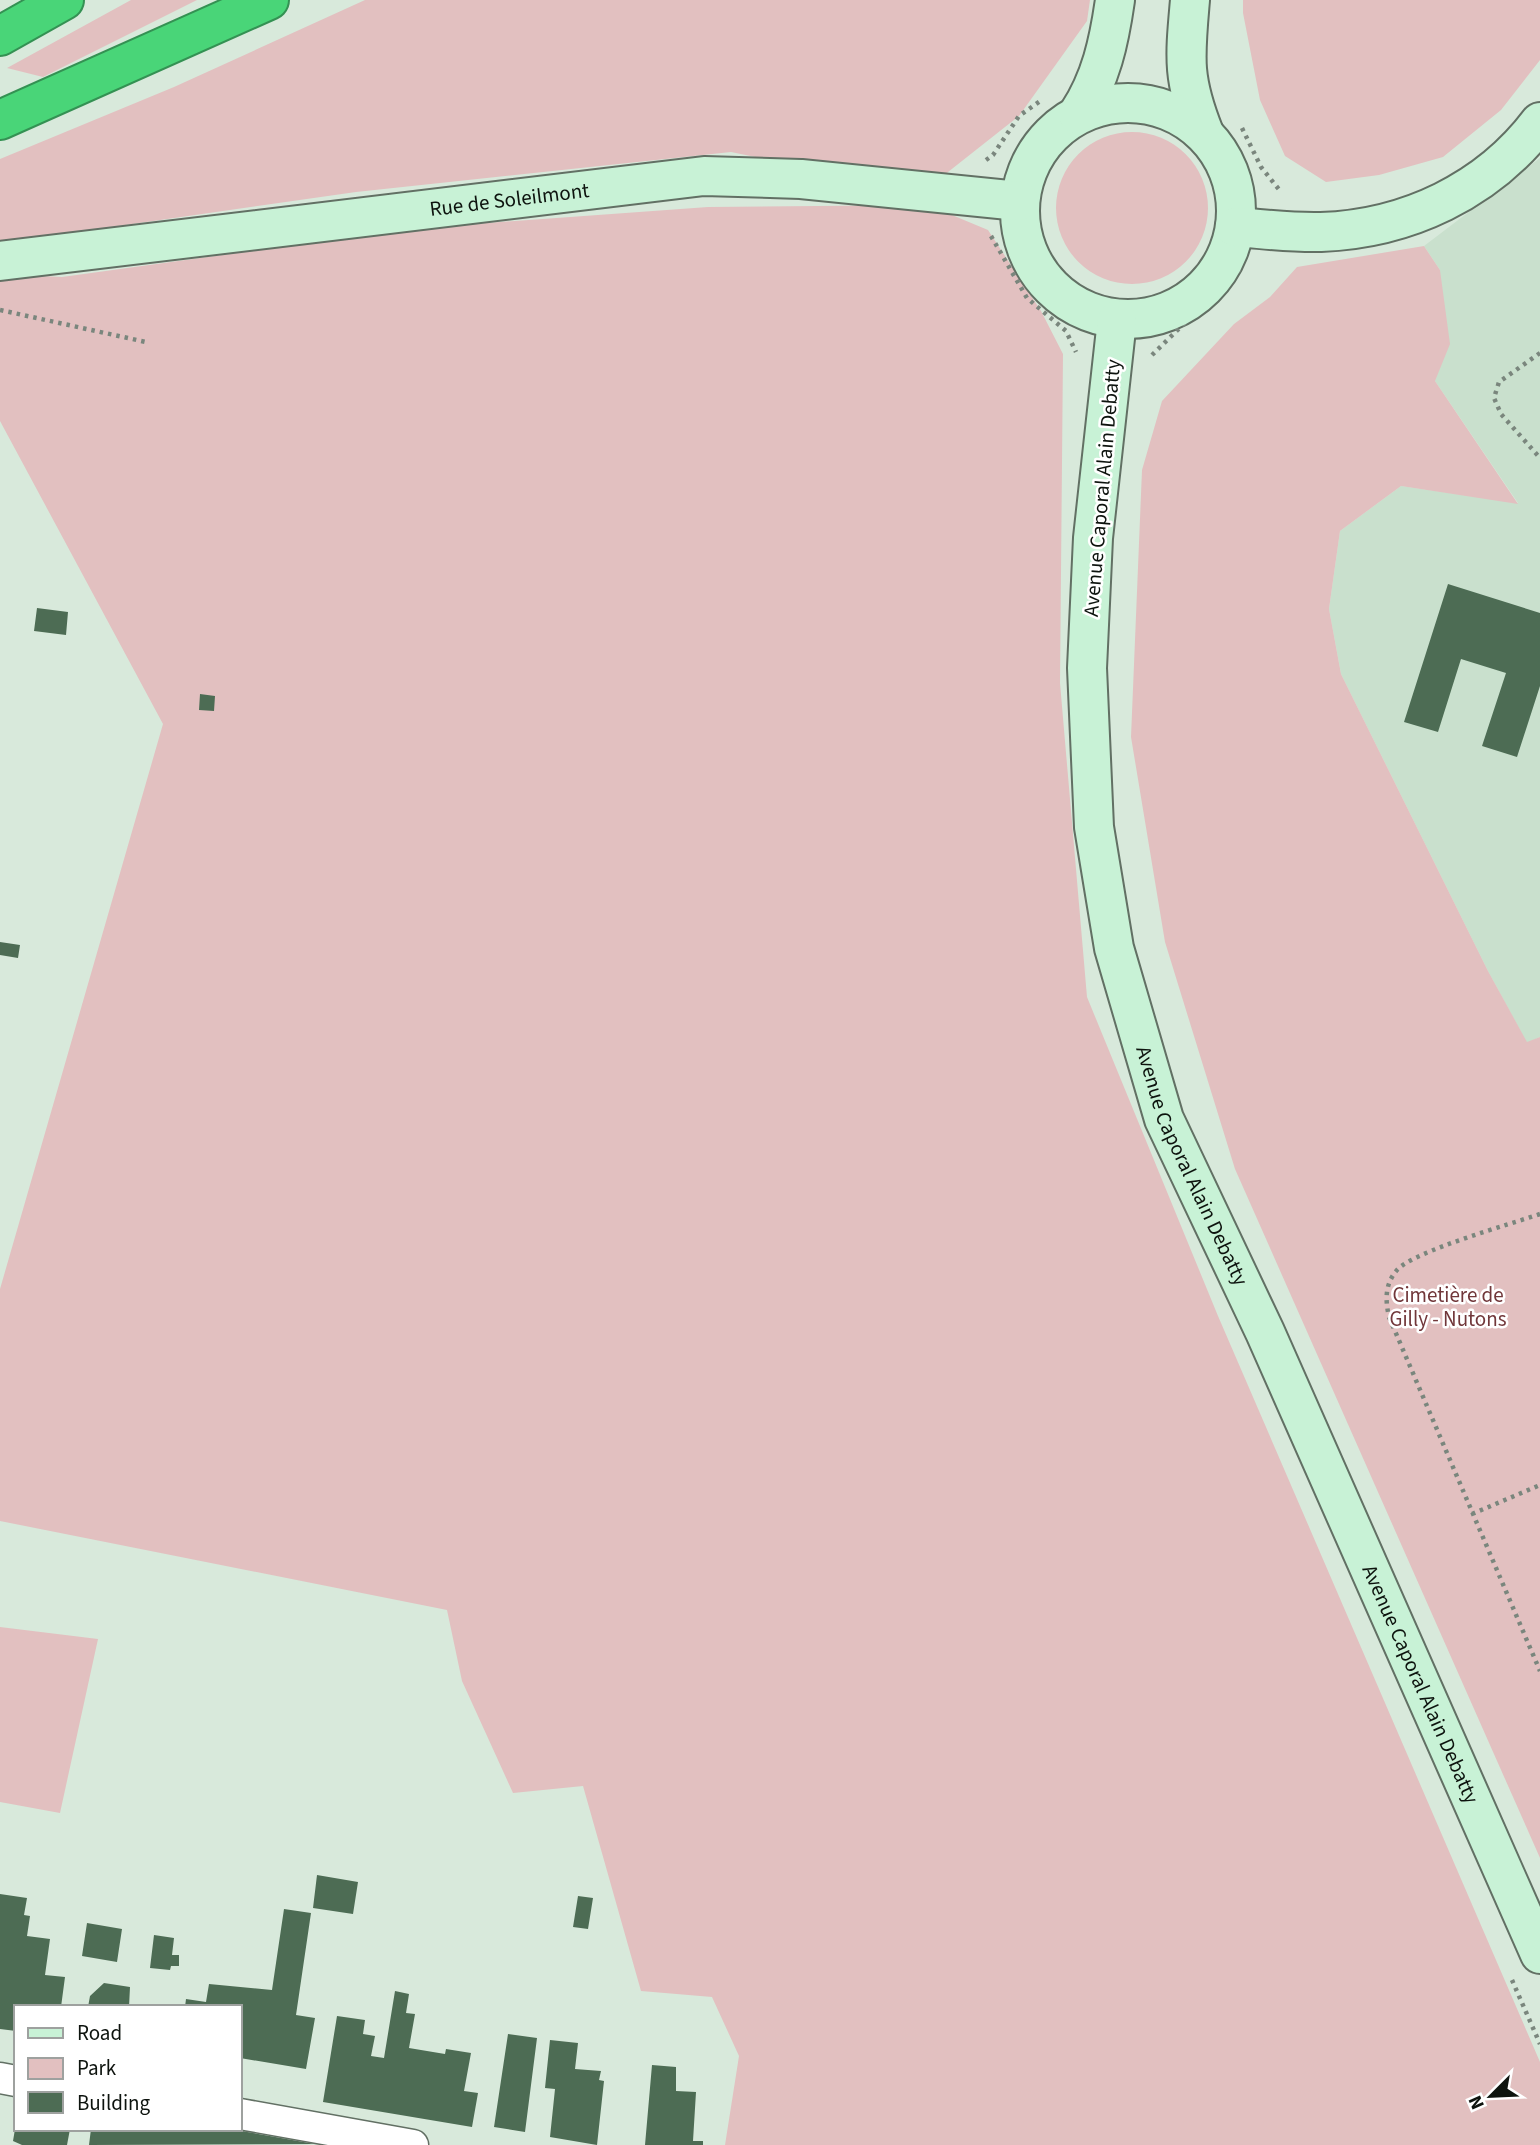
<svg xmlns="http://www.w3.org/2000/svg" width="1540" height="2145" viewBox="0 0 1540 2145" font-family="'Source Sans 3',sans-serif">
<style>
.built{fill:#c9e0cd}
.green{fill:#e2c0c0}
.building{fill:#4d6c54}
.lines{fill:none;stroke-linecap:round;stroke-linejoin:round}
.street-casing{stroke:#627064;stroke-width:33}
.secondary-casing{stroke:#627064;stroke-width:42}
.highway-casing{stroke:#349153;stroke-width:42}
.path{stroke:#7a867d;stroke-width:4.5;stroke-dasharray:3.5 5;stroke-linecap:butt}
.street{stroke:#fff;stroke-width:30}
.secondary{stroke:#c8f2d6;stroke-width:38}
.highway{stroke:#49d578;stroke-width:38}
.labels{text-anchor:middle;stroke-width:5;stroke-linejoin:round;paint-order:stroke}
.street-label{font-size:21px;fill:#0d130e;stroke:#fff}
.park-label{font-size:21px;fill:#71373a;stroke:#fff}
</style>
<rect width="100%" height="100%" fill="#d8e9db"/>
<!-- built -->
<path class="built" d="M1540 158V1037L1527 1043 1488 971 1341 674 1329 609 1340 531 1401 486 1518 503 1435 381 1440 270 1424 246Z"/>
<!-- green -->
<path class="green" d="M131 0H197L43 77 7 68Z
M365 0H1090L1087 21 1019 116 924 191 731 152 356 192 0 243V159L174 87Z
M1243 0H1540V60L1501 110 1443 157 1379 175 1326 182 1285 156 1260 100 1243 13Z
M1056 208a76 76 0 1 1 152 0a76 76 0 1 1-152 0Z
M928 205 988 230 1041 311 1063 354 1060 683 1087 997 1218 1316 1540 2062V2145H725L739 2056 712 1997 641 1991 583 1786 513 1793 462 1681 447 1610 0 1521V1289L163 724 0 421V274L62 277 418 228 708 207Z
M1424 246 1440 270 1450 344 1435 381 1518 504 1401 486 1340 531 1329 609 1341 674 1488 971 1527 1042 1540 1037V1858L1235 1169 1165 942 1131 737 1142 470 1162 401 1234 324 1270 297 1297 267Z
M0 1627 98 1639 60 1813 0 1802Z"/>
<!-- building -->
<path class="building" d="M1448 584 1540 613V686L1517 757 1482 746 1506 673 1461 659 1438 732 1404 722Z
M37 608 68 612 66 635 34 631Z
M200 694 215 696 214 711 199 710Z
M0 942 20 945 18 958 0 955Z
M317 1875 358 1882 353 1914 313 1908Z
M0 1894 27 1898 24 1915 30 1916 27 1936 50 1939 45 1975 65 1977 61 2007H16V2031L0 2029Z
M578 1896 593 1898 588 1929 573 1927Z
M284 1909 311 1913 296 2015 315 2018 306 2069 240 2058V2007H185L186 1999 206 2002 209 1984 272 1990Z
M87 1923 122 1929 117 1962 82 1956Z
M154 1935 174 1938 172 1955H179V1966H171L170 1970 150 1968Z
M104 1983 130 1987 129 2007H88L90 1996Z
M395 1991 409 1994 406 2013 415 2014 409 2048 445 2054 446 2049 471 2053 464 2091 478 2093 472 2127 323 2102 337 2016 365 2020 363 2034 375 2036 371 2056 384 2058Z
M508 2034 537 2038 525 2132 494 2127Z
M550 2040 578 2043 575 2069 601 2071 599 2080 604 2081 597 2145 550 2137 555 2089 545 2088Z
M652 2065 676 2067V2091L696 2092 693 2141H703V2145H645Z
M15 2129H70L67 2145H22L13 2141Z
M91 2129H230L315 2144 89 2145Z"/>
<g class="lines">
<defs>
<path id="street" d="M0 2078 16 2081
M240 2114 413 2145"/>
<g id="secondary">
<path d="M1190 0C1185 57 1182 78 1204 133"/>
<circle cx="1128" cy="211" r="108"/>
<path d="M1078 114C1101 79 1109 42 1115 0"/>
<path d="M1235 227C1263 229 1293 233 1321 232 1407 229 1488 191 1540 122"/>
<path id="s1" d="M0 261 704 176 801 179 1019 201"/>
<path id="s2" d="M1117 320 1093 538 1087 668 1094 827 1114 948 1164 1119 1265 1332 1540 1954"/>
</g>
<path id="highway" d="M0 36 64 0
M0 120 269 0"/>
</defs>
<!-- street casing -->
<use href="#street" class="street-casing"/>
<!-- secondary casing -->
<use href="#secondary" class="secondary-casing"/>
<!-- highway casing -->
<use href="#highway" class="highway-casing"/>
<!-- path -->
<path class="path" d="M1242 128 1261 167 1281 192
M986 160 993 155 1019 116 1043 99
M991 236 1027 298 1066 331 1076 352
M0 310 146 342
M1540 353 1499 382 1494 398 1501 414 1540 458
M1152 355 1243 266
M1540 1214C1511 1224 1414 1251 1397 1270 1385 1284 1385 1299 1389 1317L1540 1671
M1472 1514 1540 1485
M1512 1980 1540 2044"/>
<!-- street -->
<use href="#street" class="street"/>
<!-- secondary -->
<use href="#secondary" class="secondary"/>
<!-- highway -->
<use href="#highway" class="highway"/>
</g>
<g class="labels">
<!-- street labels -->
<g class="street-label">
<text dy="7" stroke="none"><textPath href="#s1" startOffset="513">Rue de Soleilmont</textPath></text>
<text transform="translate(1102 488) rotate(-85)" y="7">Avenue Caporal Alain Debatty</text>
<text dy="7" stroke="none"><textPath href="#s2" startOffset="863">Avenue Caporal Alain Debatty</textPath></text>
<text dy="7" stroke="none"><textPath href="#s2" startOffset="1430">Avenue Caporal Alain Debatty</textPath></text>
</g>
<!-- park labels -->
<g class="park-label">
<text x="1448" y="1302">Cimetière de<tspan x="1448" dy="24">Gilly - Nutons</tspan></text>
</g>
</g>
<!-- legend -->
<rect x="14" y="2005" width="228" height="126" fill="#ffffff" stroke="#9ea19f" stroke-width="2"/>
<rect x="28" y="2028" width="35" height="10" fill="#c8f2d6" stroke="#9ea19f" stroke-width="2"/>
<text x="77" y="2040" font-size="21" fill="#0d130e">Road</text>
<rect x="28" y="2058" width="35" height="21" fill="#e2c0c0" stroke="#9ea19f" stroke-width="2"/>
<text x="77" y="2075" font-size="21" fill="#0d130e">Park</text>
<rect x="28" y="2092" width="35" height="21" fill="#4d6c54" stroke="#9ea19f" stroke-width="2"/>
<text x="77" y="2110" font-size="21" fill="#0d130e">Building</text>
<!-- north arrow -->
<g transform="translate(1491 2096) rotate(246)" stroke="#ffffff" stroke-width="5" paint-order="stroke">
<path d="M0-5L12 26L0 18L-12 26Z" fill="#0d130e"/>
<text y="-10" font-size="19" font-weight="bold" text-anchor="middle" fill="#0d130e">N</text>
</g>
</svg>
